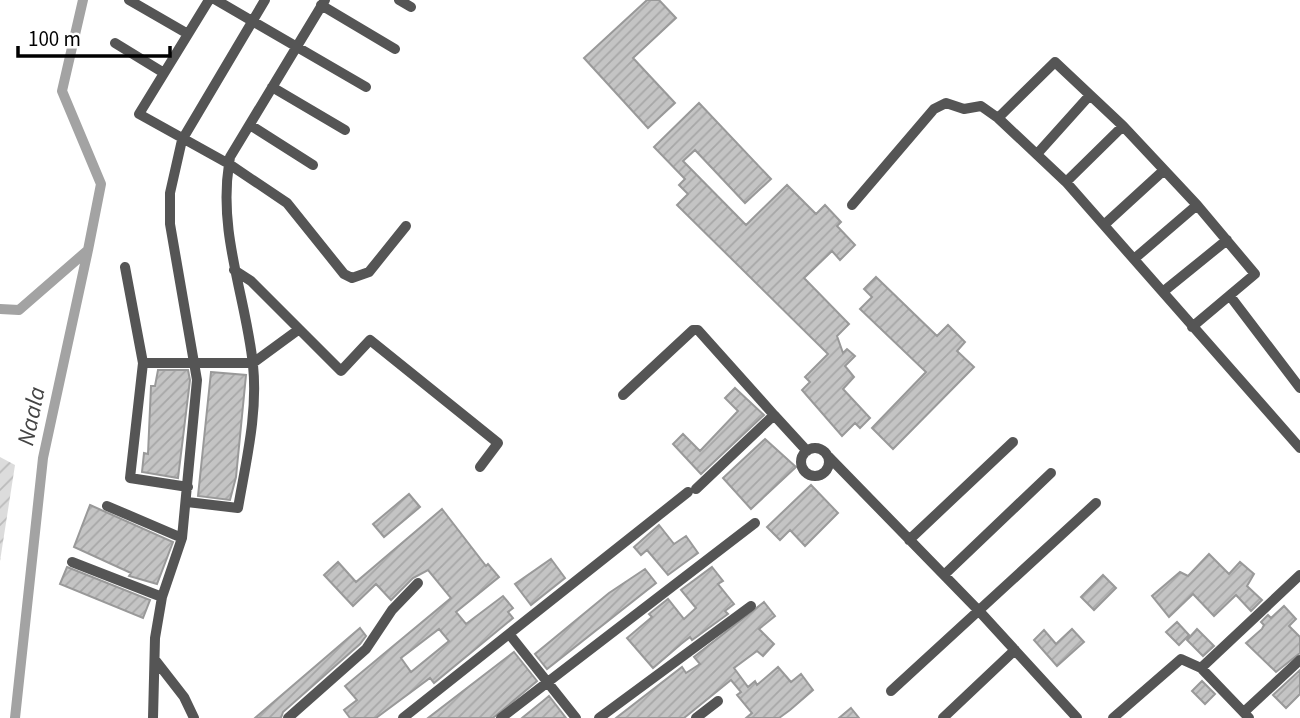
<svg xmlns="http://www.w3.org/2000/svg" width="1300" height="718" viewBox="0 0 1300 718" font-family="'Source Sans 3',sans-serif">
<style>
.garden{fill:url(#garden-furrows)}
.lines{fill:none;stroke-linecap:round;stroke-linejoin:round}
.canal{stroke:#a3a3a3;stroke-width:10}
.building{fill:url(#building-hatch);stroke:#999;stroke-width:2;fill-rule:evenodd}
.minor{stroke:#555;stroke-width:10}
.labels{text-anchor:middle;stroke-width:5;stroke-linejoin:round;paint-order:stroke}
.water-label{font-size:24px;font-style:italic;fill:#444;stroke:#fff}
</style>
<defs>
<pattern id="garden-furrows" width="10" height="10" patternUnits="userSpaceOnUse" patternTransform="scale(1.75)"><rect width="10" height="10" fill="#dcdcdc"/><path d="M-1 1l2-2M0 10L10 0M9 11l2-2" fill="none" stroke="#bbb"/></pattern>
<pattern id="building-hatch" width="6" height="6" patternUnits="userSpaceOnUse" patternTransform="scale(1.75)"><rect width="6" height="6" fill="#c4c4c4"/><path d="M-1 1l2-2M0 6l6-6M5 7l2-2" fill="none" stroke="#a7a7a7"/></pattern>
</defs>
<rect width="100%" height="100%" fill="#fff"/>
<!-- garden -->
<path class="garden" d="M0 457 15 465 0 561Z"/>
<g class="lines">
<!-- canal -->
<path class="canal" d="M0 309 19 310 88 250 101 184 62 91 83 0
M15 718 43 458 88 250"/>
</g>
<!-- building -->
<path class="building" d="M647 0H659L676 18 633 58 675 103 648 128 584 58Z
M699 103 771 179 745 203 695 150 683 161 746 225 787 185 816 214 825 205 841 222 837 226 855 245 840 260 832 251 804 278 849 324 837 336 843 353 847 349 855 356 845 366 854 377 843 389 870 418 860 428 855 423 842 436 802 390 810 382 805 377 828 354 677 205 688 194 679 185 685 179 654 147Z
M876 277 937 336 948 325 965 342 957 351 974 367 893 449 872 428 926 372 860 309 872 297 864 289Z
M158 370H188L190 380 178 478 142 472 144 453 148 454 151 386H155Z
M211 372 246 375 236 477 230 500 198 496Z
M735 388 764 415 701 474 673 444 683 434 700 451 738 411 725 398Z
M765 439 796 467 751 509 723 478Z
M811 485 838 513 805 546 790 530 780 540 767 527Z
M409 494 420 507 384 537 373 524Z
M90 505 173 542 157 584 129 576 131 573 74 547Z
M442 509 486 566 488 564 499 577 456 612 466 624 503 596 513 608 508 612 513 618 434 683 430 678 376 718H350L344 710 357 700 345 686 451 598 428 570 413 578 391 600 376 584 353 606 324 575 338 562 356 582ZM439 629 449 641 411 672 401 658Z
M659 525 674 544 686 536 698 553 668 575 647 550 641 555 634 547Z
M1209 554 1229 574 1240 562 1254 574 1247 586 1262 600 1251 611 1236 595 1214 616 1193 594 1169 617 1152 596 1180 572 1188 576Z
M551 559 565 578 531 605 515 584Z
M67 567 150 600 143 618 60 584Z
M712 567 723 581 718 584 734 604 725 611 728 614 692 640 690 637 681 644 653 668 627 638 652 617 649 614 668 599 684 619 696 608 681 590Z
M645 569 656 583 547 669 535 654 609 593Z
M1103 575 1116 588 1094 610 1081 597Z
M764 602 775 616 759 629 774 644 763 656 757 651 734 668 748 687 755 681 757 685 778 667 791 682 801 674 813 690 790 710 779 718H746L752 713 737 695 741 692 731 680 684 718H616L682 667 686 673 700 664 694 657Z
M1284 606 1296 619 1289 626 1300 637V653L1276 672 1246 643 1262 629 1264 625 1261 622 1268 615 1271 618Z
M1177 622 1189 635 1179 645 1166 632Z
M360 628 366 636 360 644 283 712 281 718H255Z
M1072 629 1084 642 1057 666 1034 640 1044 630 1056 644Z
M1197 629 1214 646 1203 656 1187 640Z
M514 652 537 681 493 718H428Z
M1300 670V694L1286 708 1273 695Z
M1202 681 1215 694 1205 704 1192 691Z
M549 696 566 718H522L543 701Z
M851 708 859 718H839Z"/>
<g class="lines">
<!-- minor -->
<path class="minor" d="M129 0 188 34
M209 0 139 114 229 164 287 203 344 274 352 278 369 272 406 226
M216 0 366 87
M399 0 411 7
M321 5 395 49
M115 43 164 73
M272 87 345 130
M998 118 1055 62 1123 126 1197 205 1255 274 1192 327
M250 125 313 165
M1037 154 1090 95
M1066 182 1123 126
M852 205 934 109 946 103 964 109 981 106 998 118 1066 182 1300 448
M1105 224 1163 171
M1134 259 1197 205
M125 267 143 363 130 478 188 487
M234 270 251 281 341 371 370 340 498 443 480 467
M1164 291 1227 240
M1230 296 1300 388
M143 363H253L298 330
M623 395 693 330H698L774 415
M801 462a14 14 0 1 1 28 0a14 14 0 1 1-28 0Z
M827 455 980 612 1077 718
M696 489 774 415 807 451
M187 502 238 508C246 461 258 413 253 365 246 297 218 234 229 164L230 157 325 0
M107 506 182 538
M909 540 1013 442
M72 562 162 597
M944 575 1051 473
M510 635 576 718
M156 661 184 697 194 718
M1201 668 1300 575
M891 691 1096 503
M1245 711 1300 660
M153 718 155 638 162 597 182 538 197 380 170 224V193L182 140 265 0
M288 718 366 649 392 610 418 583
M403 718 688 492
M501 718 755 523
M599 718 751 606
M696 718 718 701
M943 718 1015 650
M1113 718 1181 659 1201 668 1249 718"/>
</g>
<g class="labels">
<!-- water labels -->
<g class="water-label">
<text transform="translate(31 416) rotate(-78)" y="8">Naala</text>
</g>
</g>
<!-- scale -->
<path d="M18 46v10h152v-10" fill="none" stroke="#000000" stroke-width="3.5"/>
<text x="28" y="46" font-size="21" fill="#000000" stroke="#ffffff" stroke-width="5" paint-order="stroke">100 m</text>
</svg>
